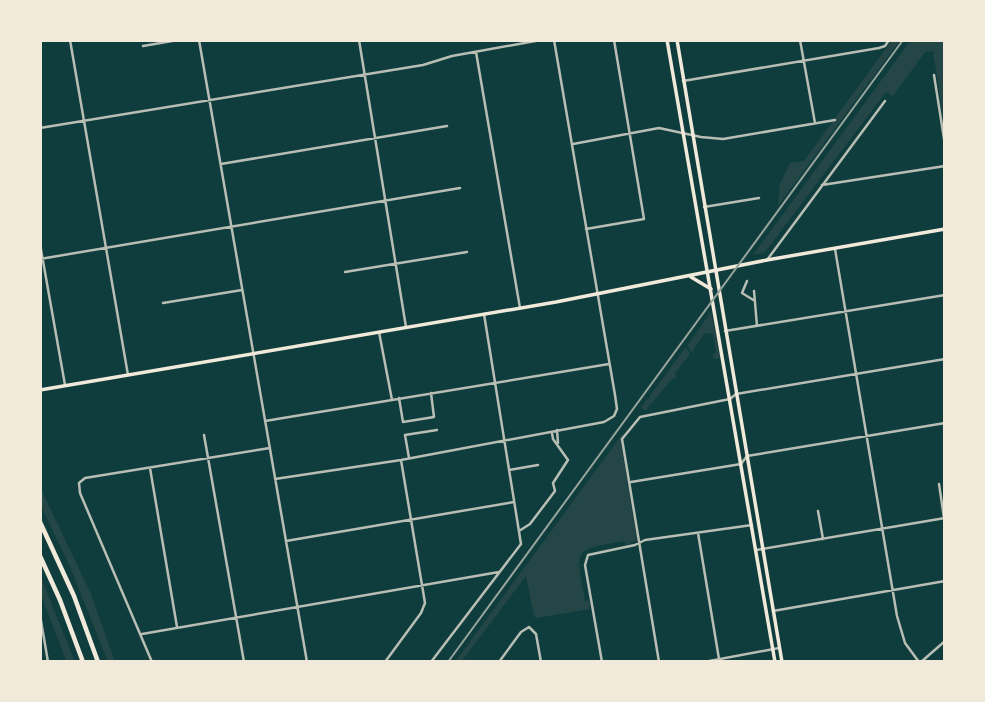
<svg xmlns="http://www.w3.org/2000/svg" width="985" height="702" viewBox="0 0 985 702" font-family="'Alegreya Sans',sans-serif">
<style>
.green{fill:#244646}
.lines{fill:none;stroke-linecap:round;stroke-linejoin:round}
.minor{stroke:#b8beb3;stroke-width:2.5}
.secondary{stroke:#f1e9da;stroke-width:3.5}
.primary{stroke:#f1e9da;stroke-width:3.5}
.motorway{stroke:#f1e9da;stroke-width:4.5}
.rail{stroke:#97a49c;stroke-width:2}
</style>
<rect width="100%" height="100%" fill="#0f3d3e"/>
<!-- green -->
<path class="green" d="M892 40H900L778 206 780 184 790 163 804 161Z
M911 40H943L945 52V129L933 51 925 52 893 96 886 92 765 252 753 255Z
M711 312 720 358 713 359V354L716 353 713 334 705 333 693 350 694 353 689 350 690 348 687 346Z
M686 347 690 354 675 373 676 378 672 379 650 405 649 400V406L646 410 641 408 648 398 651 399 649 397Z
M624 432 621 444 637 540 626 545 625 541C571 550 576 548 585 601L589 600 590 609 536 618 534 616 526 576 461 662H455Z
M40 487 91 594 115 662H108L71 569 40 504Z
M40 575 75 662H67L40 593Z"/>
<g class="lines">
<!-- minor -->
<path class="minor" d="M70 40 128 375
M199 40 307 662
M359 40 406 327
M800 40 815 123
M143 46 178 40
M476 52 520 308
M934 75 945 145
M683 81 879 48 885 46 889 40
M40 128 423 65 452 56 541 40
M573 144 659 128 701 137 723 139 835 120
M221 164 447 126
M822 185 945 166
M704 207 759 198
M586 229 644 219 614 40
M40 244 65 385
M835 249 897 616 905 643 919 662
M40 259 460 188
M767 260 885 101
M345 272 467 252
M747 281 742 293 755 301
M754 291 757 326
M163 303 242 290
M725 331 945 295
M379 332 392 400
M399 398 403 422 434 417 431 393
M265 421 609 364
M557 430 558 443
M204 435 244 662
M409 458 405 435 437 430
M150 468 177 627
M509 470 538 465
M275 479 401 460 604 422 614 416 617 409 615 395 554 40
M631 482 741 464 747 456 945 423
M939 484 944 518
M818 511 823 539
M519 531 530 524 555 491 553 483 568 460 553 439 552 433
M698 533 719 659
M286 541 514 502
M756 550 945 518
M773 611 945 581
M40 615 48 662
M142 634 499 572
M152 662 80 493 79 483 85 478 270 448
M385 662 421 613 425 603 401 460
M431 662 521 544 484 314
M499 662 521 632 529 627 536 634 541 662
M602 662 585 565 588 555 635 545 645 540 752 525
M659 662 622 439 640 417 730 399 736 394 945 359
M704 662 779 648
M921 662 945 641"/>
<!-- secondary -->
<path class="secondary" d="M691 277 711 289
M40 390 556 302 767 260 945 229"/>
<!-- primary -->
<path class="primary" d="M667 40 775 662
M677 40 782 662"/>
<!-- motorway -->
<path class="motorway" d="M40 522 74 596 98 662
M40 556 60 600 83 662"/>
<!-- rail -->
<path class="rail" d="M448 662 903 40"/>
</g>
<!-- border -->
<rect width="985" height="702" fill="none" stroke="#f1e9da" stroke-width="84"/>
</svg>
